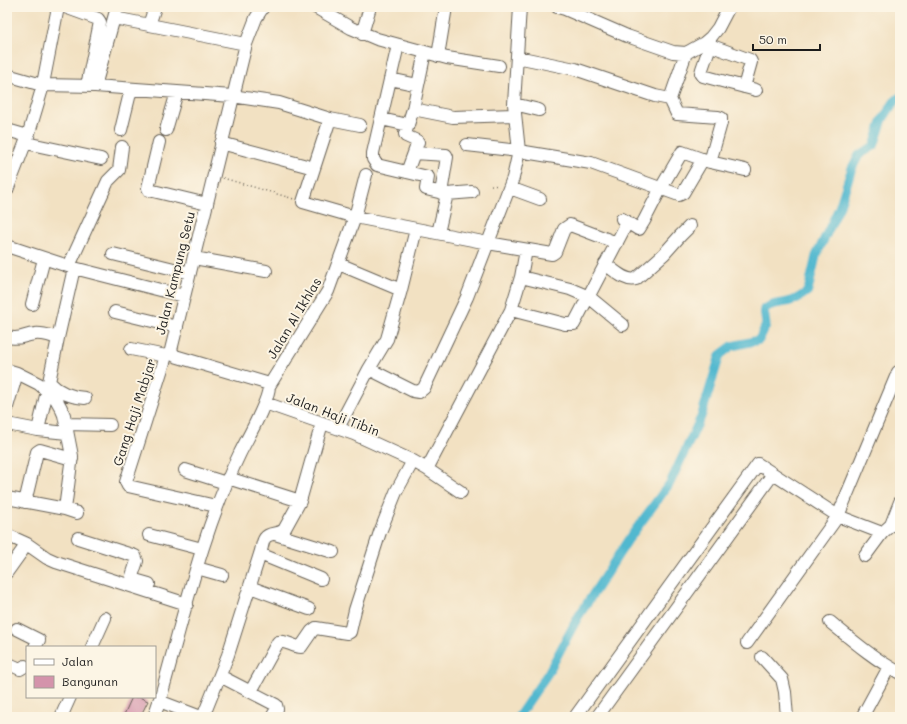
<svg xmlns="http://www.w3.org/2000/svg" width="907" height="724" viewBox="0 0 907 724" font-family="Mali,sans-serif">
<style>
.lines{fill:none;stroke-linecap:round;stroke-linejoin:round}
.canal{stroke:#51b8cf;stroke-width:9}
.building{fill:#d493ab}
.minor-casing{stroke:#676156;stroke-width:14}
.path{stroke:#676156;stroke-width:1.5;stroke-dasharray:1 3;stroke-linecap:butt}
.minor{stroke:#fff;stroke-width:12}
.labels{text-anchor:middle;stroke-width:4;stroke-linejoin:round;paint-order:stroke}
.street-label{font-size:13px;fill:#1c1c1c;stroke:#fcf5e5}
</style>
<rect width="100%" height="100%" fill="#fcf5e5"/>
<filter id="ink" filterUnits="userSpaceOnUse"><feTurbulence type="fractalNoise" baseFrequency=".025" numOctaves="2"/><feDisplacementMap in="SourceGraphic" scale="8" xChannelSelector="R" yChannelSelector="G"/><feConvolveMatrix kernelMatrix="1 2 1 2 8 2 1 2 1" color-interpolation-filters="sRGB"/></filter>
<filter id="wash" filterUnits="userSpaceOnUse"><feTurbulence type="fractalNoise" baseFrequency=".012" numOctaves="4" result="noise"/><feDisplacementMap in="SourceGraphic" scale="16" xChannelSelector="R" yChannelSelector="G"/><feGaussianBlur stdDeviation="0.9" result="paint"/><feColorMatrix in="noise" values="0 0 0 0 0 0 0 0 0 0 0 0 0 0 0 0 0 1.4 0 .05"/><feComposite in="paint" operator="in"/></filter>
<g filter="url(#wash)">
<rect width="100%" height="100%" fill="#f2e1c2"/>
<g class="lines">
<!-- canal -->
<path class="canal" d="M518 717 548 673 578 617 608 571 628 540 670 483 701 417 720 355 732 346 759 340 766 325 764 309C774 301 783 305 794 300 799 298 804 294 808 291L816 256 839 208 852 168 859 155 874 146 883 119 894 102 900 97"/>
</g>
<g id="blocks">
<!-- building -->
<path class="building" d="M132 697H139L148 701 140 717H123Z"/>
</g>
</g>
<g filter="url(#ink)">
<use href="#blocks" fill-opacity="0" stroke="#676156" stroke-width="1"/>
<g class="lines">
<defs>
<path id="minor" d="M65 7 98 19 100 22 87 86
M315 7 351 28 377 39 447 58 499 66
M557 7 565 9 627 36 673 52 686 53 704 43 711 37 718 28 729 7
M114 18 246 44
M149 25 155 7
M362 34 370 7
M704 43 750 60 751 62 744 87
M398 45 373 153V159L377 165 428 177 426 189 447 194 472 192
M710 46 702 69 701 73 703 76 756 90
M438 56 446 7
M517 57 575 69 655 96 670 99 677 114 718 117 721 118V123L710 162
M7 75 42 85 95 86 232 96 279 103 330 119 360 125
M390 79 418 85
M95 86 117 7
M670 99 686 53
M514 104 539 110
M413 109 453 117 514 115
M330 119 303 202 355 217 488 243 552 254 555 252 564 229 570 225 617 243
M381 119 408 125
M7 130 28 136
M121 130 131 89
M166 130 177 92
M159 142 148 188 149 190 207 204
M26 143 101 159
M221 143 314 168
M467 145 519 151 591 163 679 195 683 193 703 159
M414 153 418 142 417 141 406 136 405 134 413 109 425 52
M407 172 414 153 446 155 447 157 441 193
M510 188 540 199
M7 190 28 136 42 89 58 7
M622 219 638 229H639L644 221 661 188 682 152 710 162 745 170
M438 233 447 194
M7 246 74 268 184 296
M113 254 190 273
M194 258 266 271
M339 264 401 290
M605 264C614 270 625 282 636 279L664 254 680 236 690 226
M69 266 108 181 119 170 122 147
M74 268 58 338 49 382C59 393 71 397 85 398
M521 277 570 289 589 297 623 325
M32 304 44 259
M511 310 565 324H574L627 223
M115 312 177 327
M7 337C21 340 23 335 35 334 43 333 50 336 58 338
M131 349 166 356
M172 352 166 356 126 482 128 486 216 506
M369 369 387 339 401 290 416 229
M7 370 17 373 39 384 56 399 61 408 64 415 72 456 65 509
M269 386 328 291 355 217 366 175
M265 403 354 434 413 461 427 469 511 310 521 277 526 250
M7 407 17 373
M7 424 38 430 67 433
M66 424 110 425
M338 428 369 369 413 391 419 392 424 388 467 297 513 178 519 151 514 104 520 7
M38 430 47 391
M427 469 461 492
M185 470 226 483
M228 478 300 501
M7 498 65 509 77 513
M25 502 37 452 40 450 72 459
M275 534 333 552
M7 535 27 544
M149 535 202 549
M78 538 135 556 137 561 132 576 135 580 149 584
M260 554 321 579
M865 556 882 533 891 525 900 502
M197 568 222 575
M7 572 27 544 47 558 56 562 187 604
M250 587 309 609
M830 622C852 640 874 659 900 673
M17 629 39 640 35 647
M747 643 838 516 898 372
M92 647 105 618
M762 657 782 679 785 692 787 717
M7 663 20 669 25 666
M220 676 276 705 277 709 272 717
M251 691 278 642C286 640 293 647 301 647L312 631 316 628 347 633 350 632 355 610 380 532 396 492 413 461
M159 701 201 717
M61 717 70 697
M154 717 161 696C184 614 203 529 240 453 248 437 269 401 269 386L266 383 175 356 172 352 171 350 246 44 256 18 263 7
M203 717 228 655 260 554C262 549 262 542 265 538 269 532 278 535 284 530L300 501 322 423
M575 717 758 464 838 516 882 533
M597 717 773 474
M862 717 889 667"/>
</defs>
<!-- minor casing -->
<use href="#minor" class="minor-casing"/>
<!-- path -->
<path class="path" d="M223 178 294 199
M491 185 499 186"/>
<!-- minor -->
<use href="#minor" class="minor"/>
</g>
</g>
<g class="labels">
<!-- street labels -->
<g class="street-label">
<text transform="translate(175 273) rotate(-76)" y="5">Jalan Kampung Setu</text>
<text transform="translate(294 318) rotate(-59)" y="5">Jalan Al Ikhlas</text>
<text transform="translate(134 412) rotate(-72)" y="5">Gang Haji Mabjar</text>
<text transform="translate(333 414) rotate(21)" y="5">Jalan Haji Tibin</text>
</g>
</g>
<!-- margin -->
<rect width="907" height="724" fill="none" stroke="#fcf5e5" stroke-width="24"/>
<!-- legend -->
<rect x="26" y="646" width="130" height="52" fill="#fcf5e5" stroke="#a29e95"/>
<rect x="34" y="659" width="20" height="6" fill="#ffffff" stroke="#a29e95"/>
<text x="62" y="666" font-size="12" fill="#1c1c1c">Jalan</text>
<rect x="34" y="676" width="20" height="12" fill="#d493ab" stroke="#a29e95"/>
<text x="62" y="686" font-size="12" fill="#1c1c1c">Bangunan</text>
<!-- scale -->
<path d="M753 44v6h67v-6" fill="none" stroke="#1c1c1c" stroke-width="2"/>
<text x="759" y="44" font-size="12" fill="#1c1c1c" stroke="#fcf5e5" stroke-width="3" paint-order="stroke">50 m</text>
</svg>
